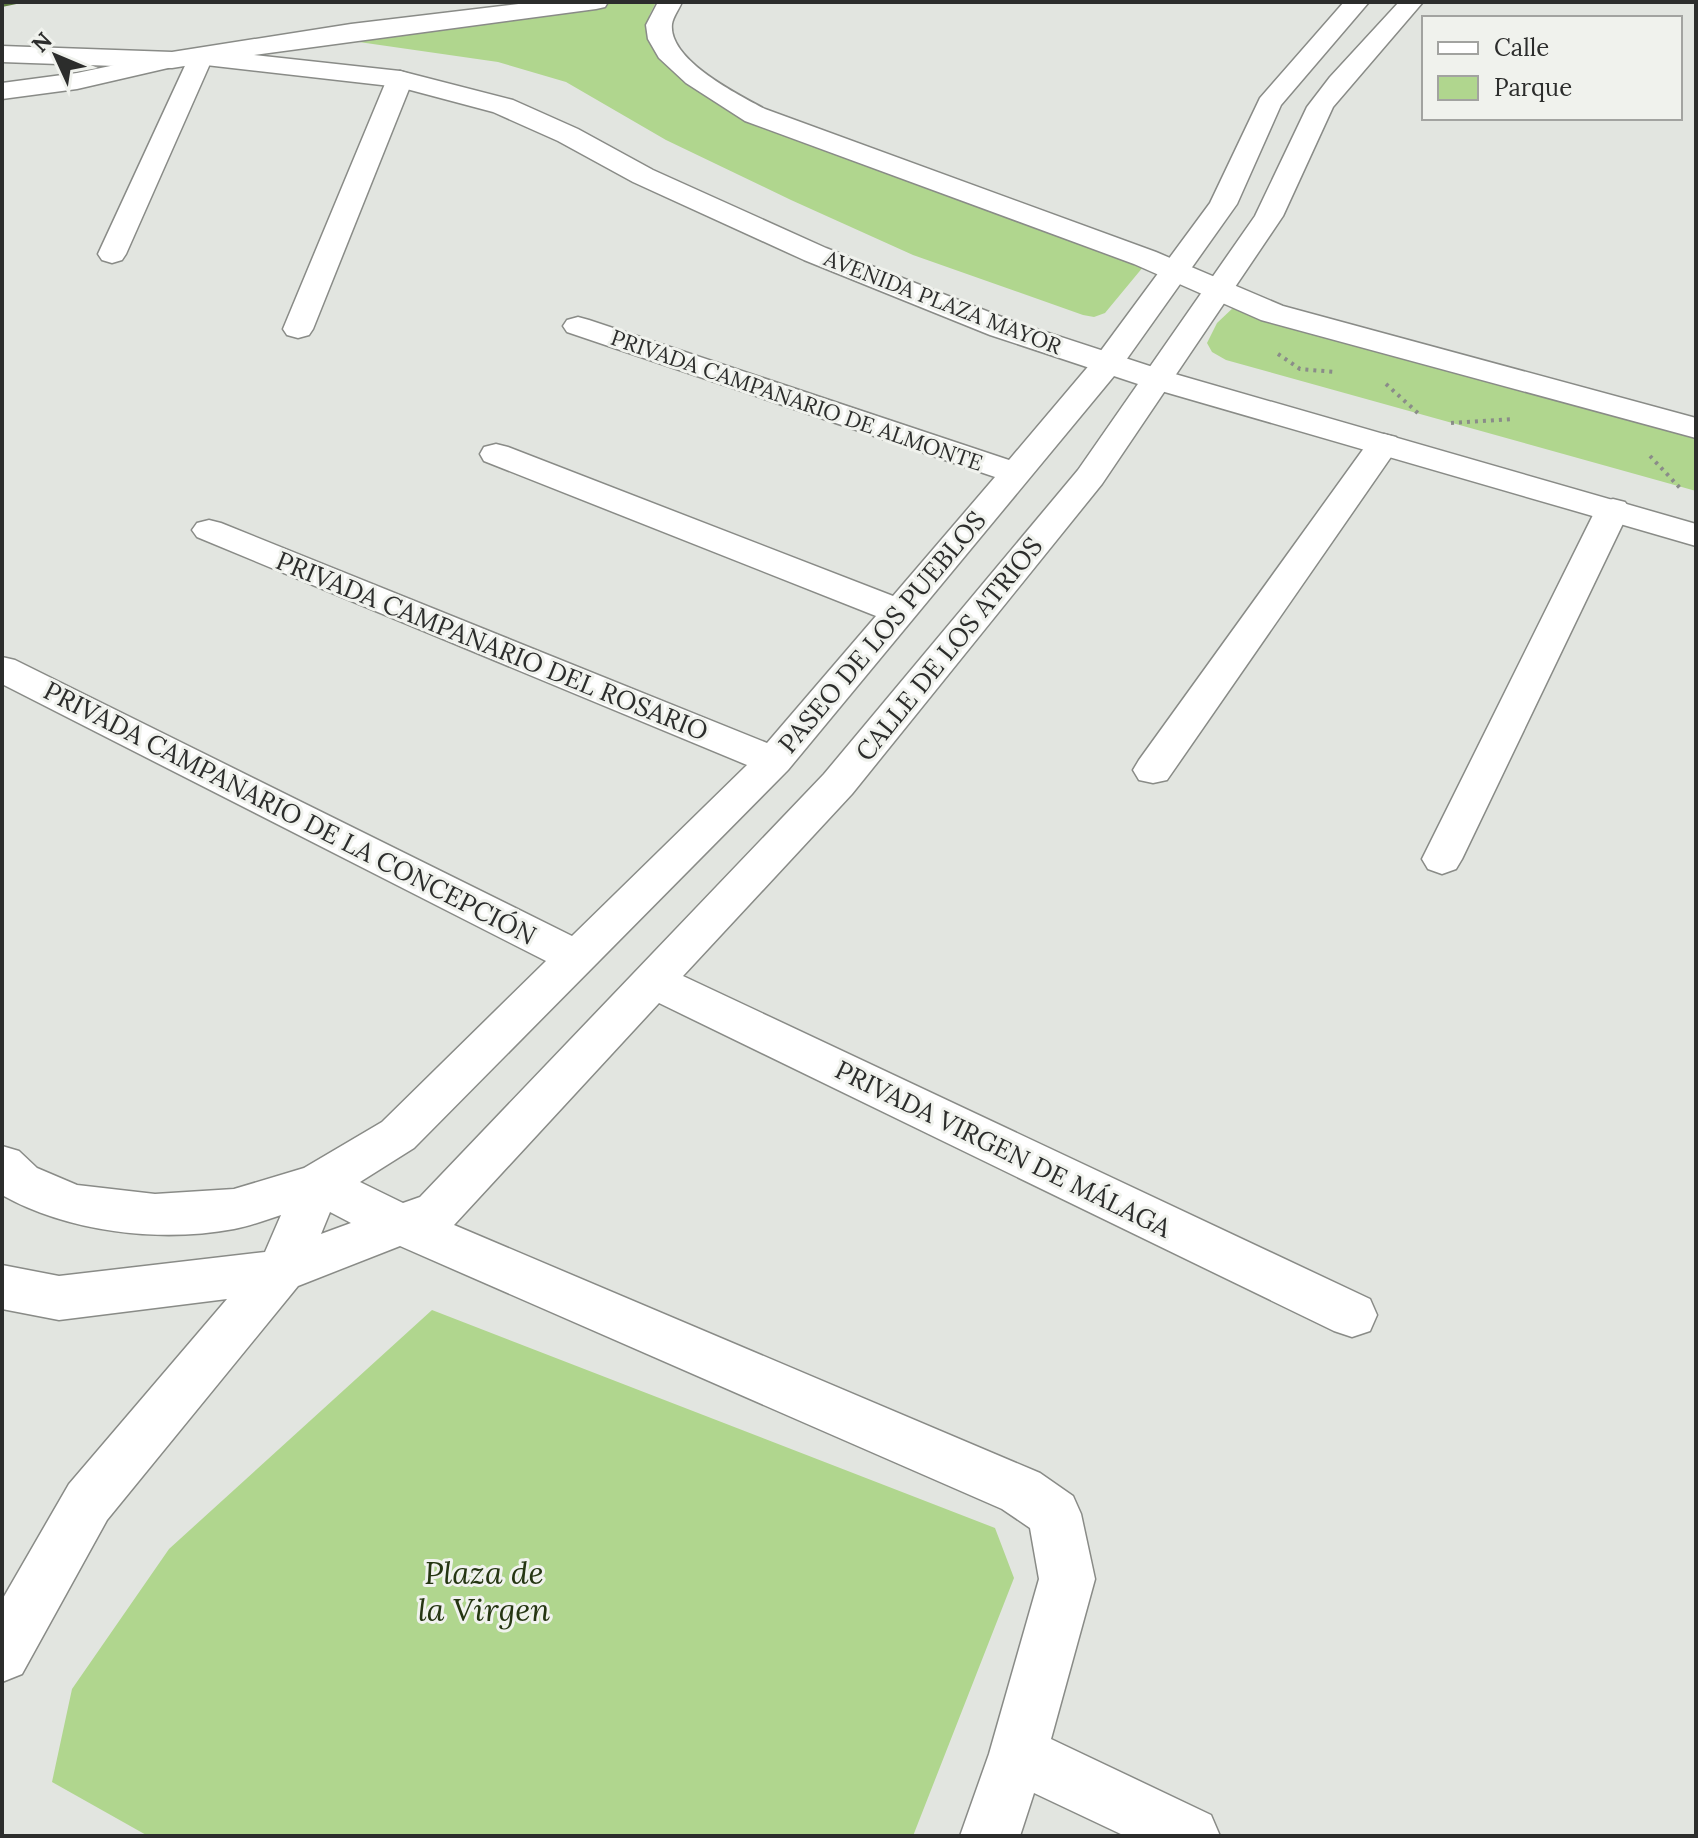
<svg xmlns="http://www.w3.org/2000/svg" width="1698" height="1838" viewBox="0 0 1698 1838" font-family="Lora,serif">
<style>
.green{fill:#b0d68e}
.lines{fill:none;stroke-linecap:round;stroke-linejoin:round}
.stream{fill:#5f7d40;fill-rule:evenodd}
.minor-casing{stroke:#898b87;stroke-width:3}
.tertiary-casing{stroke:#898b87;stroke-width:3}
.path{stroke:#8a8c89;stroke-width:4;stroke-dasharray:3 5;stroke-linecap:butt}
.minor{fill:#fff;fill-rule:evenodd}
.tertiary{fill:#fff;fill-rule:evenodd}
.labels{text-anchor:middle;stroke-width:6;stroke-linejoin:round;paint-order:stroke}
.far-street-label{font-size:22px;fill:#2c2d2c;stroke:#f0f2ed}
.street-label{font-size:26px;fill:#2c2d2c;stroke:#f0f2ed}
.near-park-label{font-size:32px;font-style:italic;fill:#253612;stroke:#f0f2ed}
</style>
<rect width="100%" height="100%" fill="#e2e5e0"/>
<!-- green -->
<path class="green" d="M576 2H656L649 16 655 34 691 73 754 104 833 139 1153 255 1105 313 1094 317 1083 315 913 255 791 200 666 140 566 82 498 62 352 41Z
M1235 306C1390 337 1543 375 1696 418V491L1226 360 1212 352 1207 343 1217 323Z
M432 1310 995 1528 1014 1578 913 1836H148L52 1782 72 1689 169 1549Z"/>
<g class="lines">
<!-- stream -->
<path class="stream" d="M2 2H26L2 7Z"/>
<defs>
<path id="minor" d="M1344 2H1369L1281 105 1237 204 1119 370 788 770 414 1148 360 1182 403 1203 420 1197 824 774 1078 470 1255 216 1307 107 1330 77 1399 2H1423L1333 107 1283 216 1102 484 852 794 683 976 1370 1299 1377 1315 1370 1331 1352 1337 1334 1331 659 1003 454 1225 1040 1473 1073 1496 1081 1514 1095 1579 1051 1739 1211 1815 1220 1836H1125L1034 1793 1020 1836H960L989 1754 1039 1579 1030 1528 1002 1509 400 1246 298 1286 107 1520 22 1674 2 1682V1600L69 1484 227 1299 59 1320 2 1309V1265L59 1276 265 1252 281 1215C266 1220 250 1226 234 1229 159 1243 68 1232 2 1195V1146L19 1151 37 1168 77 1185 155 1194 234 1189 304 1168 382 1122 546 961 2 684V657L15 660 572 936 747 765 197 537 192 530 197 523 209 520 221 523 767 743 876 616 484 461 480 454 484 447 496 444 508 447 893 596 995 477 567 332 563 326 567 320 578 317 589 320 1009 460 1097 356 1210 203 1260 98ZM330 1212 351 1223 321 1234Z
M201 50 210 52 213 57 126 254 122 260 112 263 102 260 98 254 189 57 192 52Z
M172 53 181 55 184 60 181 65 77 89 2 99V83L77 73Z
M400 71 409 74 413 79 313 329 309 335 298 338 287 335 283 329 387 79 391 74Z
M1384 434 1396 437 1400 444 1167 780 1153 783 1139 780 1133 770 1139 760 1372 437Z
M1613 499 1625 502 1630 509 1462 859 1456 869 1442 874 1428 869 1422 859 1596 509 1601 502Z"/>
<path id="tertiary" d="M535 2H608L605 7 596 9 254 55 400 71 513 100 578 129 653 170 826 248 1012 321 1168 372 1696 524V546L1144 386 990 335 804 260 633 182 558 141 493 112 399 87 197 64 172 68 2 62V46L172 52 351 24Z
M658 2H682C679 9 673 17 672 24 668 60 739 95 765 109L1156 252 1283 306 1696 418V438L1261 320 1134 264 745 121 686 83 659 58 648 39 646 25Z"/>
</defs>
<!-- minor casing -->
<use href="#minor" class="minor-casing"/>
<!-- tertiary casing -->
<use href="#tertiary" class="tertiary-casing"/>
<!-- path -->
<path class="path" d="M1278 354 1300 369 1335 372
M1386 384 1420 415
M1451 423 1513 419
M1650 456 1681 489"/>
<!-- minor -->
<use href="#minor" class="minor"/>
<!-- tertiary -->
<use href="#tertiary" class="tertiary"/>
</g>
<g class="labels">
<!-- far-street labels -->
<g class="far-street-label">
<text transform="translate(943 302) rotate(21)" y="8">AVENIDA PLAZA MAYOR</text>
<text transform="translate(797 400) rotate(19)" y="8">PRIVADA CAMPANARIO DE ALMONTE</text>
</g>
<!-- street labels -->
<g class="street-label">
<text transform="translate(882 632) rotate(-50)" y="9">PASEO DE LOS PUEBLOS</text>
<text transform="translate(492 646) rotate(22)" y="9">PRIVADA CAMPANARIO DEL ROSARIO</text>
<text transform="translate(949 649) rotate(-51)" y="9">CALLE DE LOS ATRIOS</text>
<text transform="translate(290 813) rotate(27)" y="9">PRIVADA CAMPANARIO DE LA CONCEPCIÓN</text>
<text transform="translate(1003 1149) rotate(26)" y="9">PRIVADA VIRGEN DE MÁLAGA</text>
</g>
<!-- near-park labels -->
<g class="near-park-label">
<text x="484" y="1584">Plaza de<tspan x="484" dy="37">la Virgen</tspan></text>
</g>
</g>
<!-- border -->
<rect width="1698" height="1838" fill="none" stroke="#2c2d2c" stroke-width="8"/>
<!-- legend -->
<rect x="1422" y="16" width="260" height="104" fill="#f0f2ed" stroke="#a2a3a0" stroke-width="2"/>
<rect x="1438" y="42" width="40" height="12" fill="#ffffff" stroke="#a2a3a0" stroke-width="2"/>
<text x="1494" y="56" font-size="24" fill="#2c2d2c">Calle</text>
<rect x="1438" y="76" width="40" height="24" fill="#b0d68e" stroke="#a2a3a0" stroke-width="2"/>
<text x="1494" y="96" font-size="24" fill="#2c2d2c">Parque</text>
<!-- north arrow -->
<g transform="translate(56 56) rotate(314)" stroke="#f0f2ed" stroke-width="6" paint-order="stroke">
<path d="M0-6L14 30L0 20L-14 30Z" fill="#2c2d2c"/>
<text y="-12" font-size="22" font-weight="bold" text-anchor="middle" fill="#2c2d2c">N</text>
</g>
</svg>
